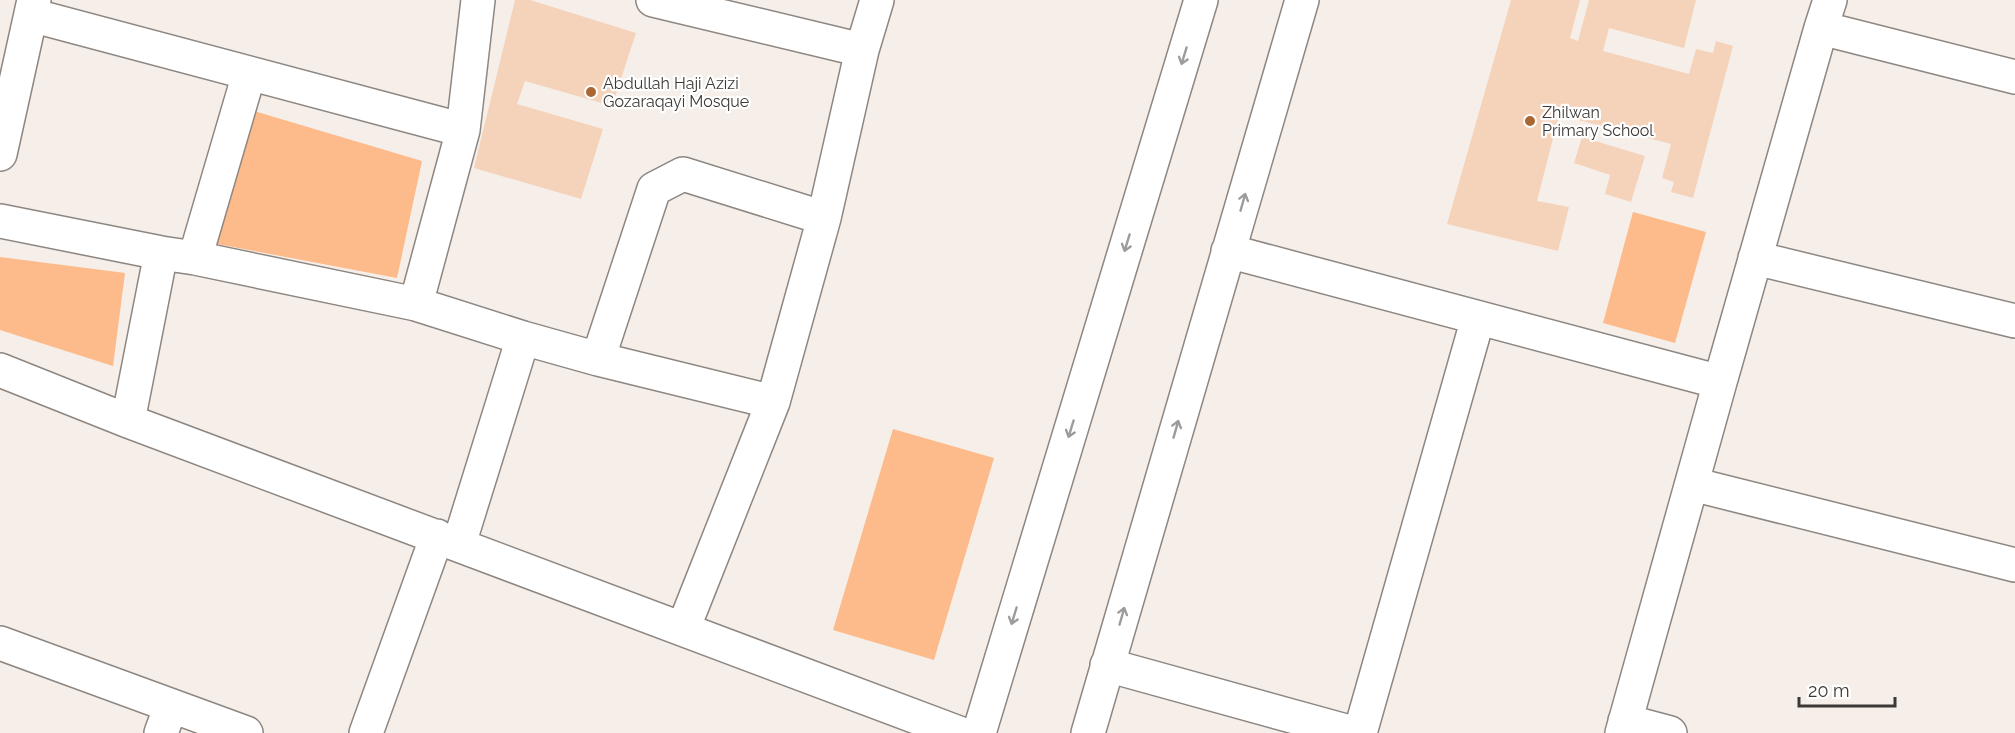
<svg xmlns="http://www.w3.org/2000/svg" width="2015" height="733" viewBox="0 0 2015 733" font-family="Raleway,sans-serif">
<style>
.green{fill:#fdba8a}
.building{fill:#f5d3bb}
.lines{fill:none;stroke-linecap:round;stroke-linejoin:round}
.street-casing{stroke:#8d8681;stroke-width:36}
.street{stroke:#fff;stroke-width:33}
.oneway{stroke:#9d9c9a}
.poi-dot{fill:#a96733;stroke:#fff;stroke-width:2}
.labels{text-anchor:middle;stroke-width:4.5;stroke-linejoin:round;paint-order:stroke}
.poi-label{font-size:16px;fill:#3b3835;stroke:#fff;text-anchor:start}
</style>
<rect width="100%" height="100%" fill="#f6eee8"/>
<!-- green -->
<path class="green" d="M254 111 422 161 397 278 217 244Z
M1633 212 1706 232 1675 343 1603 323Z
M0 257 125 273 113 366 0 330Z
M893 429 994 458 934 660 833 630Z"/>
<!-- building -->
<path class="building" d="M515 0H530L636 33 612 106 525 81 517 104 603 129 581 199 474 168Z
M1511 0H1580L1570 38 1578 41 1589 0H1696L1684 48 1609 28 1603 51 1689 74 1696 49 1713 53 1716 41 1733 46 1693 198 1671 192 1674 182 1662 178 1671 144 1559 115 1537 201 1569 207 1558 251 1447 224Z
M1582 137 1645 156 1631 202 1605 194 1610 175 1574 163Z"/>
<g class="lines">
<defs>
<path id="street" d="M653 0 862 50
M1830 0 1821 28 2015 77
M31 15 463 130
M0 154 34 0
M0 221 161 253 195 258 416 304 523 338 598 359 773 402
M1228 251 1720 382 1622 733
M195 258 249 74
M1755 258 2015 321
M416 304 463 130 478 0
M598 359 654 189 683 174 824 218
M0 370 128 421 959 733
M1720 382 1821 28
M128 421 161 253
M1692 484 2015 565
M459 544 523 338
M683 629 773 402 824 218 862 50 877 0
M0 643 246 733
M1107 665 1353 733
M1625 721 1670 733
M161 733 171 706
M366 733 437 536
M979 733 1201 0
M1088 733 1302 0
M1360 733 1478 318"/>
</defs>
<!-- street casing -->
<use href="#street" class="street-casing"/>
<!-- street -->
<use href="#street" class="street"/>
</g>
<!-- one-way arrows -->
<defs><path id="oneway-shaft" d="M-6 0H5M1.5-3L5.5 0L1.5 3" fill="none" stroke-width="1.6" stroke-linecap="round" stroke-linejoin="round" transform="scale(1.5)"/></defs>
<g class="oneway">
<use href="#oneway-shaft" transform="translate(1184 56) rotate(107)"/>
<use href="#oneway-shaft" transform="translate(1243 202) rotate(-74)"/>
<use href="#oneway-shaft" transform="translate(1127 243) rotate(107)"/>
<use href="#oneway-shaft" transform="translate(1071 429) rotate(107)"/>
<use href="#oneway-shaft" transform="translate(1176 429) rotate(-74)"/>
<use href="#oneway-shaft" transform="translate(1014 616) rotate(107)"/>
<use href="#oneway-shaft" transform="translate(1122 616) rotate(-74)"/>
</g>
<!-- markers -->
<g class="poi-dot">
<circle cx="591" cy="92" r="6"/>
<circle cx="1530" cy="121" r="6"/>
</g>
<g class="labels">
<!-- poi labels -->
<g class="poi-label">
<text x="603" y="89">Abdullah Haji Azizi<tspan x="603" dy="18">Gozaraqayi Mosque</tspan></text>
<text x="1542" y="118">Zhilwan<tspan x="1542" dy="18">Primary School</tspan></text>
</g>
</g>
<!-- scale -->
<path d="M1799 697v9h96v-9" fill="none" stroke="#3b3835" stroke-width="3"/>
<text x="1808" y="697" font-size="18" fill="#3b3835" stroke="#ffffff" stroke-width="4.5" paint-order="stroke">20 m</text>
</svg>
